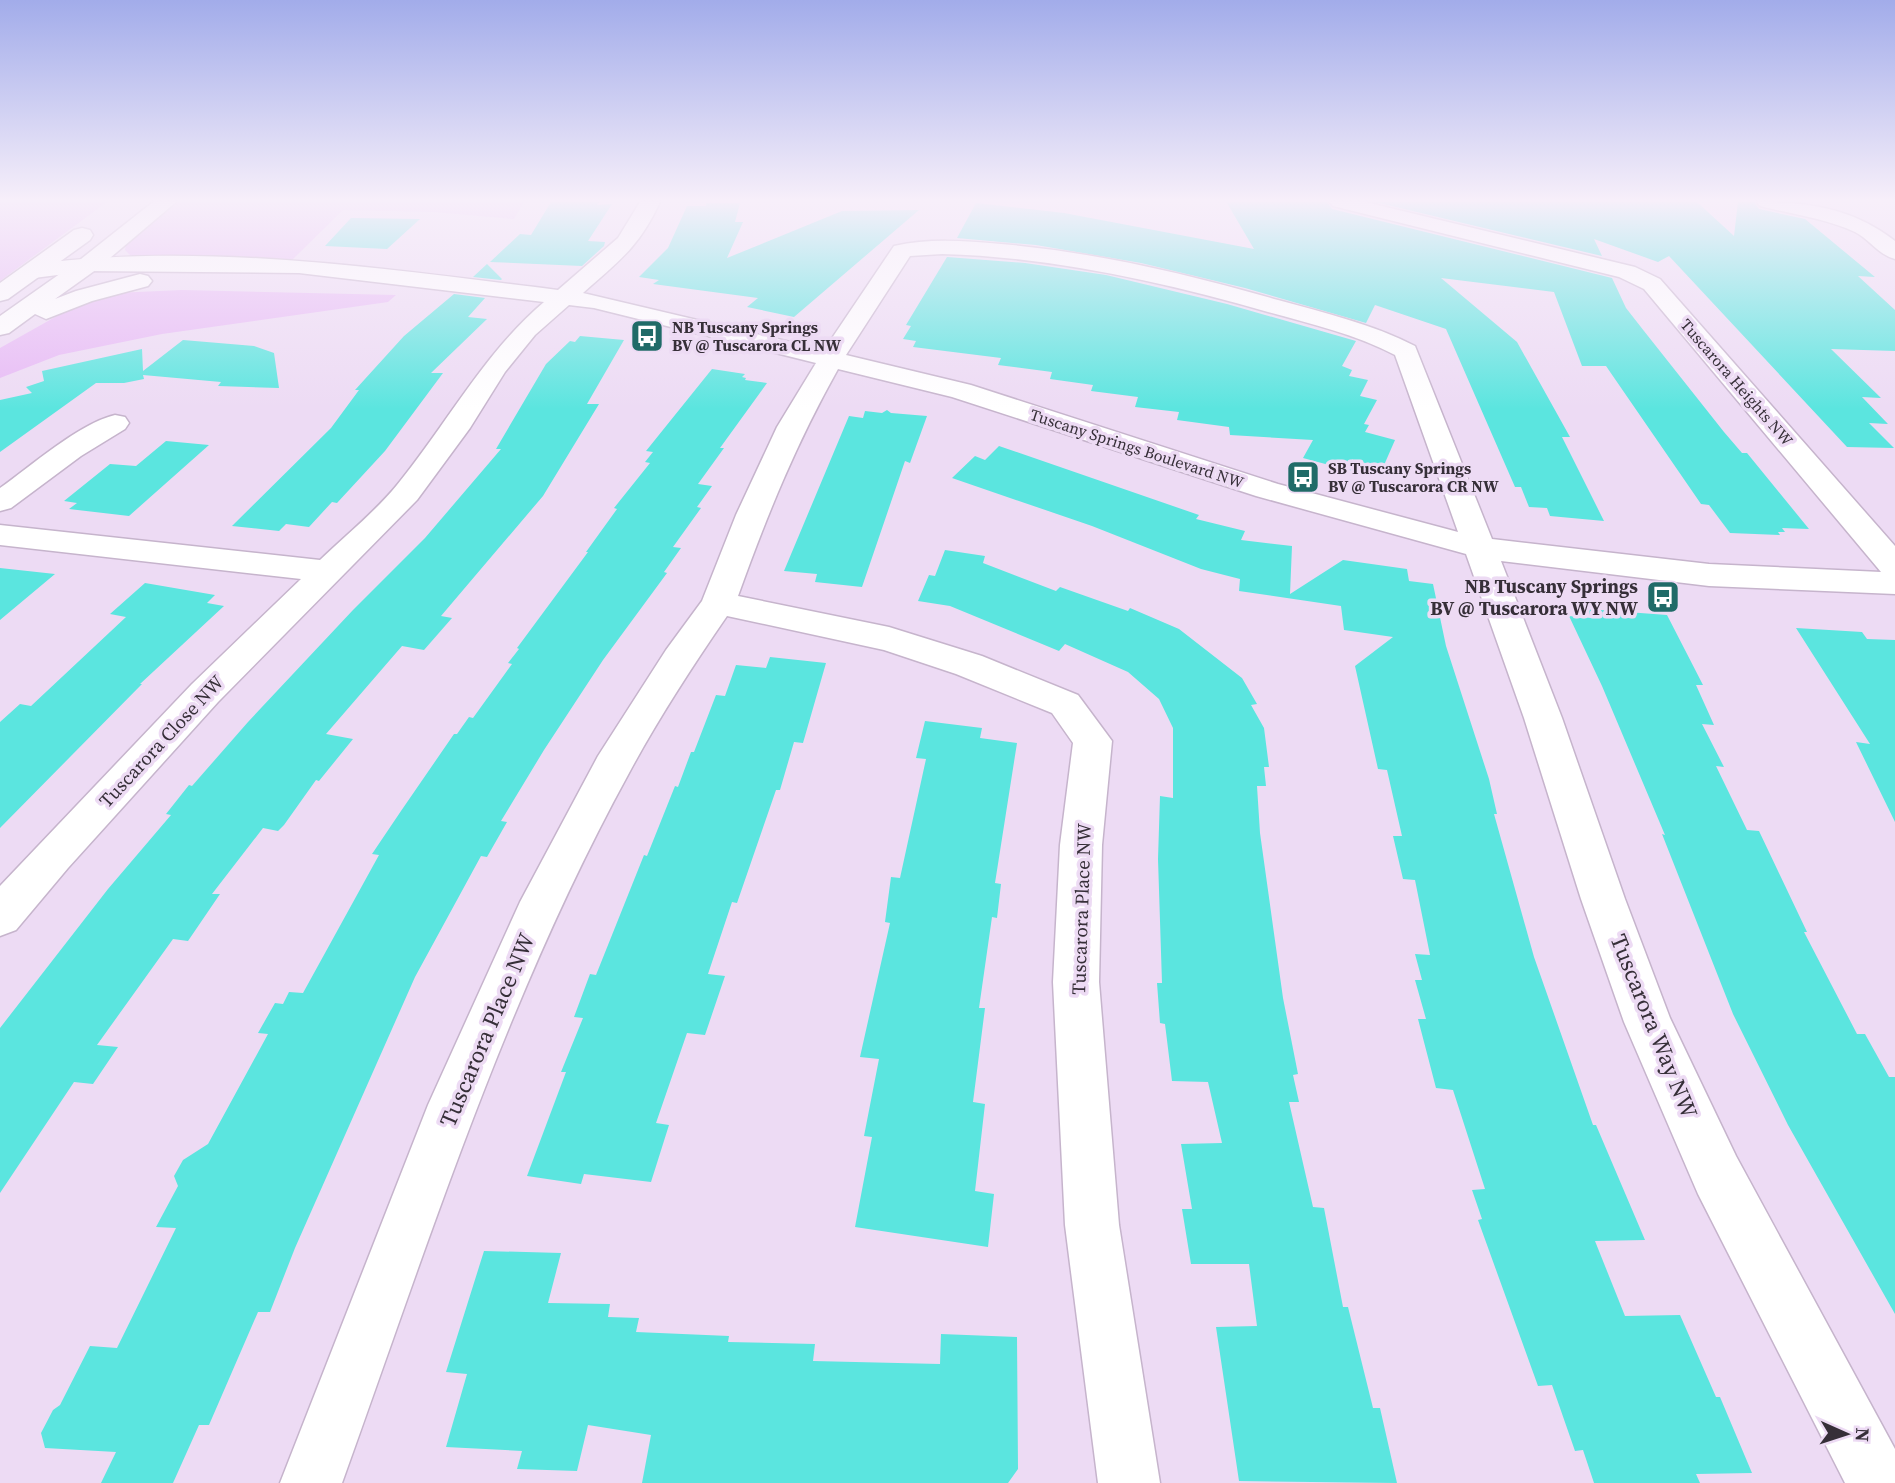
<svg xmlns="http://www.w3.org/2000/svg" width="1895" height="1483" viewBox="0 0 1895 1483" font-family="'Source Serif 4',serif">
<style>
.green{fill:#e7baf5}
.building{fill:#5be5df}
.lines{fill:none;stroke-linecap:round;stroke-linejoin:round}
.minor-casing{stroke:#c6b4cc;stroke-width:3}
.tertiary-casing{stroke:#c6b4cc;stroke-width:3}
.minor{fill:#fff;fill-rule:evenodd}
.tertiary{fill:#fff;fill-rule:evenodd}
.labels{text-anchor:middle;stroke-width:7;stroke-linejoin:round;paint-order:stroke}
.far-poi-label{font-size:16px;font-weight:bold;fill:#362f38;stroke:#eddbf4;text-anchor:start}
.far-street-label{font-size:16px;fill:#362f38;stroke:#eddbf4}
.poi-label{font-size:19px;font-weight:bold;fill:#362f38;stroke:#eddbf4;text-anchor:end}
.street-label{font-size:19px;fill:#362f38;stroke:#eddbf4}
.near-street-label{font-size:23px;fill:#362f38;stroke:#eddbf4}
</style>
<rect width="100%" height="100%" fill="#eddbf4"/>
<!-- green -->
<path class="green" d="M0 202H107L0 281Z
M178 202H524L514 219 433 212 343 210 290 262 133 258 125 250 126 244Z
M182 290 396 295 388 302 162 334 59 355 0 378V348L73 307 115 293Z"/>
<!-- building -->
<path class="building" d="M551 202H599L597 205 612 204 588 241 605 242 604 246 582 266 490 262 520 234 531 235Z
M1234 202H1327L1332 209 1612 278 1626 308 1644 331 1724 432 1742 453H1747L1809 529 1782 528 1785 532H1778L1780 535 1730 533 1709 505 1701 504 1606 366H1582L1554 292 1441 278 1517 342 1570 437H1562L1604 521 1550 516 1547 508 1529 507 1521 487H1515L1446 329 1375 305 1366 323 1245 288 1141 263 1036 245 957 238 976 203 1064 213 1254 249 1227 203Z
M1375 202H1697L1734 236 1738 202H1754L1759 209 1805 219 1875 277 1858 276 1895 310V351L1831 349 1881 398 1862 397 1888 424 1869 423 1894 448 1847 447 1669 256 1658 262 1594 239 1602 256Z
M706 203H740L735 222H743L727 258 842 211 919 210 794 317 747 307 758 298 653 284 659 280 639 277 668 248 687 206H706Z
M351 218 420 219 387 249 325 246Z
M947 257 1025 263 1106 275 1227 304 1356 341 1342 366 1352 370 1349 376 1368 380 1360 396 1377 400 1364 424 1369 425 1365 432 1395 440 1381 472 1373 470 1370 476 1303 458 1313 440 1230 435 1229 427 1177 420 1179 412 1135 407 1138 397 1091 391 1093 385 1050 379 1052 372 998 365 1001 358 913 347 916 341 903 339 911 326 906 325Z
M487 264 502 279 501 280 473 277Z
M454 294 485 298 468 317 487 319 431 373H443L385 451 337 503 332 502 309 527 286 524 279 531 232 526 331 428 359 390H355L404 336Z
M580 336 624 340 587 404H599L543 496 441 616 452 618 424 650 402 646 326 734 353 739 319 781 316 780 284 825 278 831 263 828 212 894H220L188 941 173 939 97 1045 118 1047 93 1084 74 1082 0 1193V1028L108 889 171 815 166 814 189 785 192 786 248 722 353 610 425 538 501 449H496L546 364 570 341 575 342Z
M183 340 254 346 274 353 279 388 218 386 221 382 143 375 144 379 124 383H96L0 452V400L32 393 26 387 44 381 42 371 142 349 143 371Z
M712 369 745 374 742 377 746 378 745 380 767 383 720 448H724L698 484 712 486 697 507 701 508 673 547 681 548 664 572 667 573 603 660 544 750 501 821 507 822 487 857 481 856 415 977 295 1248 270 1312H258L209 1425H199L173 1483H101L116 1452 45 1448 41 1433 53 1410 60 1405 90 1346 117 1348 176 1228 156 1227 178 1186 174 1176 183 1160 208 1144 268 1034 258 1033 275 1003 283 1004 289 992 303 993 379 855 372 854 401 811 454 734H457L469 717 473 718 512 664 508 663 519 649 517 648 588 552H586L617 509 614 508 650 463 645 462 653 452 646 451Z
M887 410 891 413 927 416 910 463 905 461 862 587 815 582 817 574 784 571 849 416 863 418 865 411 882 413Z
M166 441 209 445 129 516 69 509 77 503 64 501 110 464 136 466Z
M999 446 1199 515 1196 519 1245 531 1241 540 1292 546 1290 594 1343 560 1407 569 1409 581 1433 584 1446 646 1489 779 1497 814H1494L1534 957 1593 1125H1596L1645 1240 1595 1241 1625 1316 1680 1315 1716 1397H1720L1752 1473 1696 1474 1700 1483H1594L1583 1450 1575 1451 1552 1385 1538 1386 1478 1220 1482 1219 1472 1190 1485 1189 1453 1090 1436 1088 1418 1019H1426L1415 980H1422L1415 954 1430 955 1415 880 1403 879 1393 836H1402L1387 770 1378 769 1355 666 1393 637 1344 630 1341 606 1239 591 1240 579 1201 569 1092 526 952 478 975 456 985 460Z
M945 550 985 556 983 563 1056 591 1060 587 1128 611 1130 608 1179 629 1242 678 1257 704 1251 705 1264 728 1269 767H1264L1266 786H1257L1260 833 1283 998 1298 1074 1293 1075 1299 1102H1289L1313 1207 1324 1208 1343 1307H1348L1373 1408H1380L1397 1483 1239 1481 1216 1327 1257 1326 1249 1264H1191L1182 1209H1192L1181 1144 1222 1143 1208 1082 1172 1081 1165 1024 1160 1023 1157 983H1162L1158 859 1160 796 1173 798V728L1159 699 1128 672 1065 644 1059 651 950 606 918 601 929 575 935 576Z
M0 568 55 574 0 620Z
M145 583 215 595 207 603 224 606 140 684H142L0 828V722L20 704 31 706 126 617 110 614Z
M1587 609 1667 615 1703 685H1696L1714 725 1702 724 1724 767 1716 766 1747 830 1759 831 1807 932H1804L1857 1034H1865L1889 1077H1895V1314L1788 1125 1733 1014 1662 834 1665 835 1602 686 1569 616 1591 618Z
M1796 628 1862 632 1867 639 1895 640V822L1856 742 1870 744Z
M770 657 826 663 803 743 794 742 780 790H776L737 903 732 902 708 974 725 976 705 1035 687 1033 656 1123 669 1125 651 1182 584 1174 581 1184 527 1176 566 1072H561L583 1018 574 1017 590 974 596 975 644 855 647 856 675 786 678 787 691 752H694L716 695 725 696 736 665 766 668Z
M925 721 982 728 980 738 1017 743 995 883 1001 884 997 918 992 917 979 1008H985L973 1102 985 1104 975 1191 994 1194 988 1247 855 1227 872 1137 864 1136 879 1059 860 1057 890 923 885 922 891 877 900 878 926 759 916 758Z
M484 1251 561 1253 548 1303 610 1304 608 1317 639 1318 636 1332 729 1336 728 1342 815 1344 813 1361 940 1364 941 1334 1017 1337 1018 1469 1008 1483H642L651 1435 588 1425 577 1471 517 1469 522 1451 446 1447 467 1374 446 1372Z"/>
<g class="lines">
<defs>
<path id="minor" d="M640 202H660C639 247 620 260 583 293L824 350 894 246C929 238 965 241 1001 244 1095 252 1187 274 1278 300 1325 313 1372 324 1415 346L1492 539 1709 564 1881 572 1644 289 1619 277 1333 206 1330 202H1365L1635 267 1660 279 1895 546V594L1709 586 1501 561 1562 718 1625 899 1670 1018 1736 1156 1895 1449V1483H1845L1698 1194 1624 1022 1581 899 1524 718 1466 554 1256 496 952 397 838 369C796 444 767 515 738 596L889 627 982 656 1078 695 1112 741 1102 845 1099 982 1119 1225 1160 1483H1098L1065 1225 1053 982 1060 845 1073 743 1052 713 956 674 884 650 727 616C692 667 658 719 629 773 506 997 428 1244 342 1483H280L428 1105 520 902 598 756 666 650 702 601 736 515 777 427 816 363 594 308 569 305 535 335 505 372 470 428 417 500 218 702 68 868 16 930 0 936V886L192 684 301 579 0 545V525L320 560C346 535 375 512 397 485 447 424 483 354 544 302L299 273 89 271 34 278 26 276 22 271 26 266 34 264C208 242 385 269 558 290L618 238ZM942 254C1053 257 1162 282 1268 312 1311 324 1355 334 1395 355L1458 532 1278 484 971 385 846 355 910 256Z
M1757 202C1809 202 1853 208 1895 241V259C1879 255 1869 239 1855 232 1825 218 1791 214 1760 206Z
M115 415 125 417 129 423 125 429 81 456 11 508 0 511V488C31 466 80 423 115 415Z"/>
<path id="tertiary" d="M153 202H176L97 269 55 299 76 291 140 274 148 276 152 281 148 286 92 301 46 319 35 314 9 333 0 335V316L81 259Z
M82 228 90 230 93 235 90 240 8 299 0 301V283L74 230Z"/>
</defs>
<!-- minor casing -->
<use href="#minor" class="minor-casing"/>
<!-- tertiary casing -->
<use href="#tertiary" class="tertiary-casing"/>
<!-- minor -->
<use href="#minor" class="minor"/>
<!-- tertiary -->
<use href="#tertiary" class="tertiary"/>
</g>
<!-- sky -->
<linearGradient id="sky" x2="0" y2="1"><stop stop-color="#a2acea"/><stop offset="0.49" stop-color="#f7effa"/><stop offset="1" stop-color="#f7effa" stop-opacity="0"/></linearGradient>
<rect width="1895" height="409" fill="url(#sky)"/>
<!-- icons -->
<defs>
<symbol id="bus-square" viewBox="-11 -11 22 22"><rect x="-9" y="-9" width="18" height="18" rx="4" fill="#206b68" stroke="#eddbf4"/><path d="M-5-6H5V4H4V6H2V4H-2V6H-4V4H-5ZM-3.5-4V0h7V-4ZM-3.5 1.2v1.5H-2V1.2ZM2 1.2v1.5H3.5V1.2Z" fill="#fff"/></symbol>
</defs>
<g fill-rule="evenodd">
<use href="#bus-square" x="628" y="317" width="38" height="38"/>
<use href="#bus-square" x="1284" y="458" width="38" height="38"/>
<use href="#bus-square" x="1644" y="578" width="38" height="38"/>
</g>
<g class="labels">
<!-- far-poi labels -->
<g class="far-poi-label">
<text x="672" y="333">NB Tuscany Springs<tspan x="672" dy="18">BV @ Tuscarora CL NW</tspan></text>
<text x="1328" y="474">SB Tuscany Springs<tspan x="1328" dy="18">BV @ Tuscarora CR NW</tspan></text>
</g>
<!-- far-street labels -->
<g class="far-street-label">
<text transform="translate(1737 382) rotate(49)" y="6">Tuscarora Heights NW</text>
<text transform="translate(1137 448) rotate(18)" y="6">Tuscany Springs Boulevard NW</text>
</g>
<!-- poi labels -->
<g class="poi-label">
<text x="1638" y="593">NB Tuscany Springs<tspan x="1638" dy="22">BV @ Tuscarora WY NW</tspan></text>
</g>
<!-- street labels -->
<g class="street-label">
<text transform="translate(161 741) rotate(-47)" y="7">Tuscarora Close NW</text>
<text transform="translate(1081 909) rotate(-88)" y="7">Tuscarora Place NW</text>
</g>
<!-- near-street labels -->
<g class="near-street-label">
<text transform="translate(1654 1026) rotate(68)" y="8">Tuscarora Way NW</text>
<text transform="translate(487 1030) rotate(-67)" y="8">Tuscarora Place NW</text>
</g>
</g>
<!-- north arrow -->
<g transform="translate(1846 1434) rotate(93)" stroke="#eddbf4" stroke-width="5" paint-order="stroke">
<path d="M0-5L12 26L0 18L-12 26Z" fill="#362f38"/>
<text y="-10" font-size="19" font-weight="bold" text-anchor="middle" fill="#362f38">N</text>
</g>
</svg>
